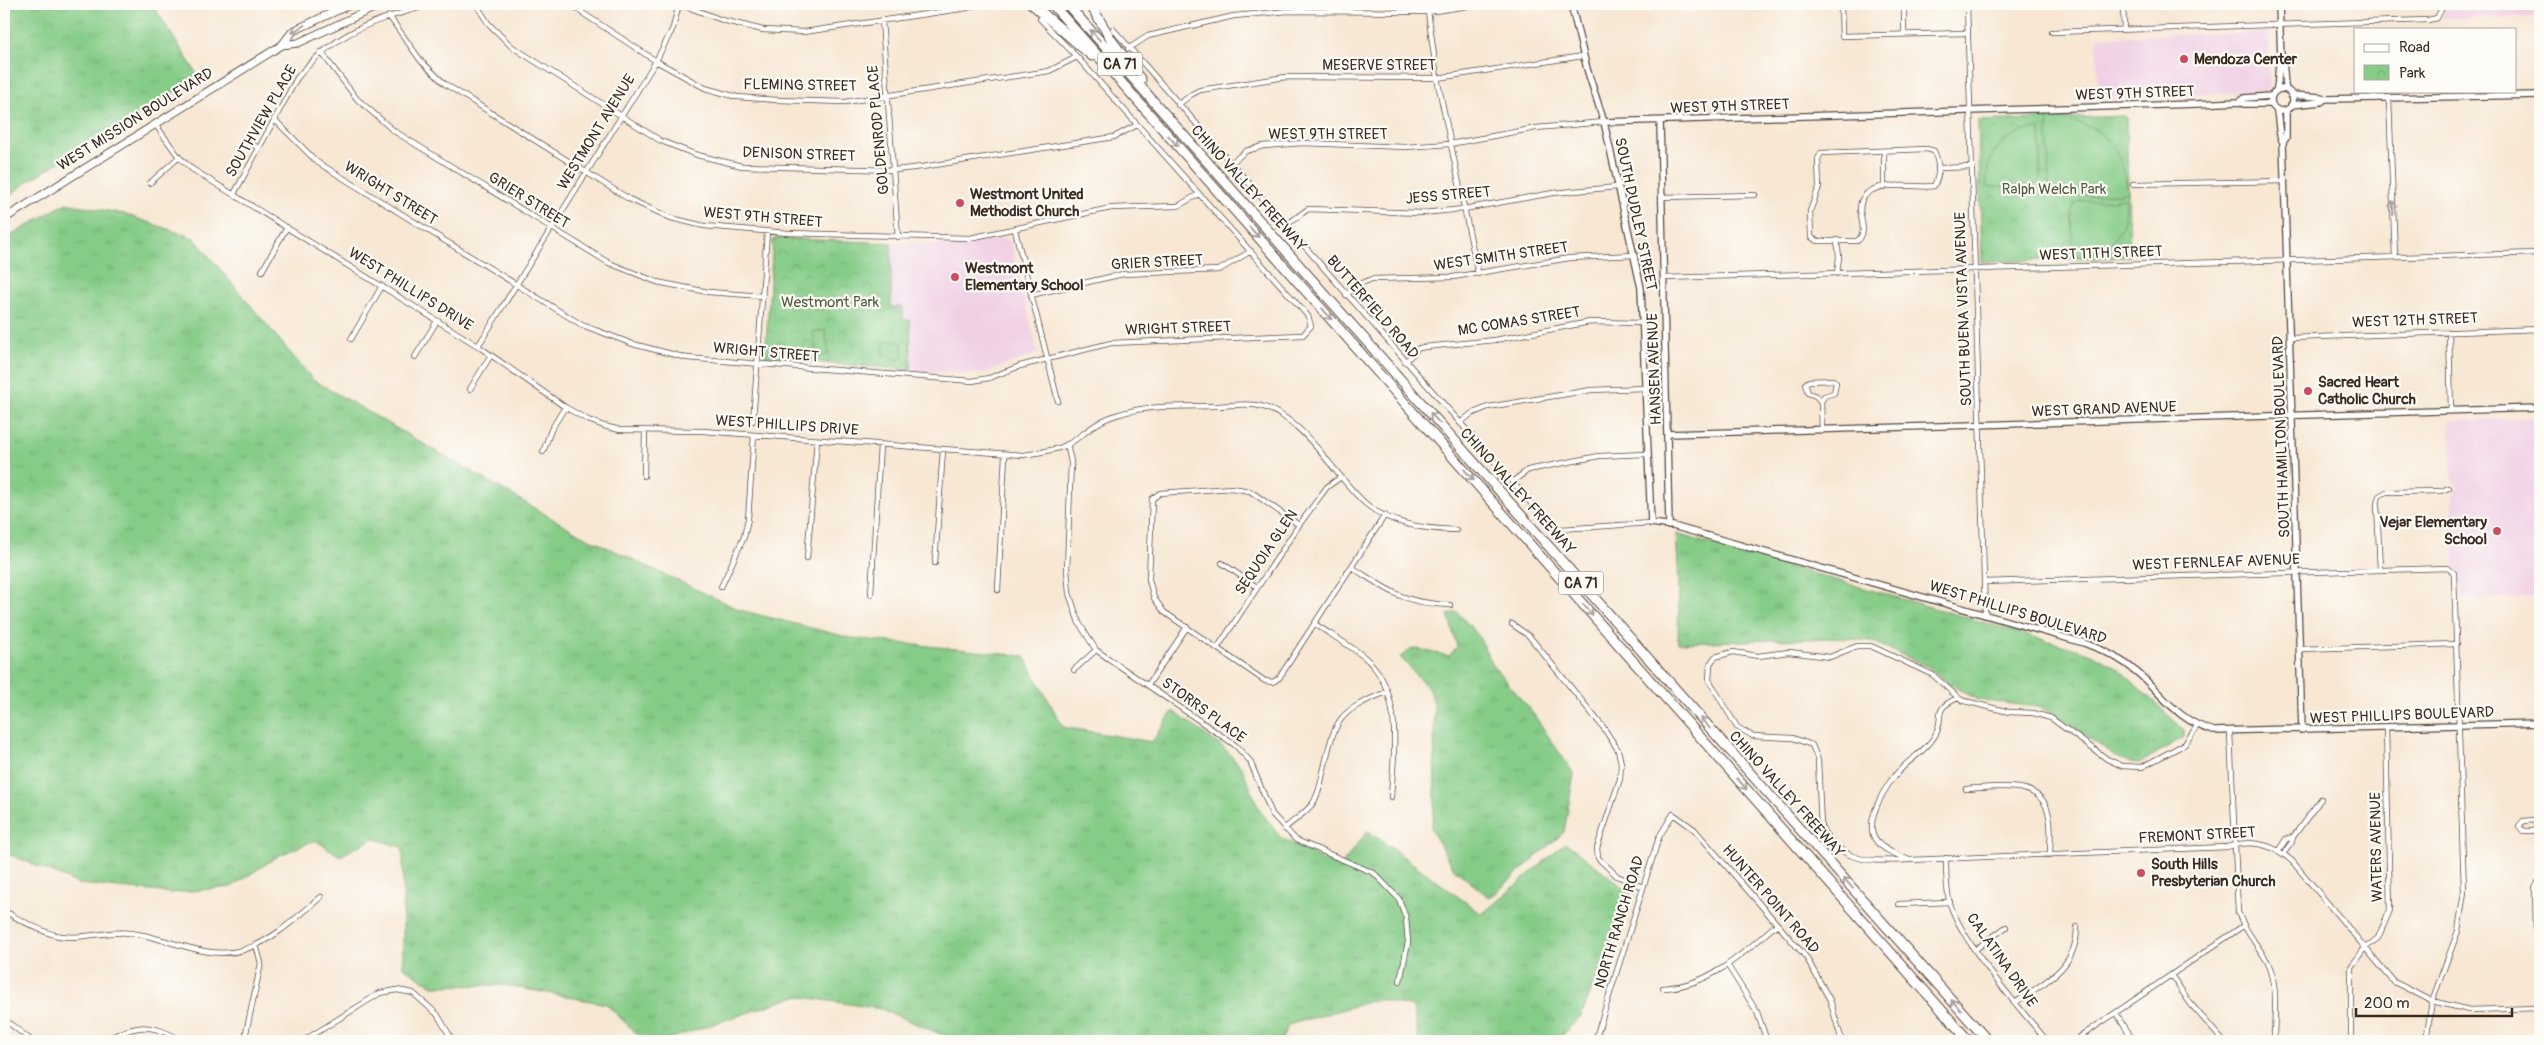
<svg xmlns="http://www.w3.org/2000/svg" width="2544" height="1045" viewBox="0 0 2544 1045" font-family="Pangolin,sans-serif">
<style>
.built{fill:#f0d0e5}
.grass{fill:url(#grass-tufts);stroke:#607b52}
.park{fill:url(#park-crowns);stroke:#607b52}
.pitch{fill:#85cc87;stroke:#607b52}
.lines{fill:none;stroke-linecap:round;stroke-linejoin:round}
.minor-casing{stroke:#574639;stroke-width:6}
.tertiary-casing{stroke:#574639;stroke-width:8}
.primary-casing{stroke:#574639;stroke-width:9}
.motorway-casing{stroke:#574639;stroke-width:11}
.minor{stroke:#fff;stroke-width:4.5}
.tertiary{stroke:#fff;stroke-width:5.5}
.primary{stroke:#fff;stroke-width:7}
.motorway{stroke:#fff;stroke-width:9}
.oneway{stroke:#a79f9a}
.poi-dot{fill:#d1495b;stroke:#fdfcf7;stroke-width:2}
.labels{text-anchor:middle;stroke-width:4.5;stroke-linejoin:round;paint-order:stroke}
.shield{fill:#fdfcf7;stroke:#75695f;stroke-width:1}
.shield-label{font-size:14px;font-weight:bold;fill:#3b2a1e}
.poi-label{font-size:15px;font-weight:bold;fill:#3b2a1e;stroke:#fdfcf7;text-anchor:start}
.street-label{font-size:15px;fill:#3b2a1e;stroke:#fdfcf7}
.park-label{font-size:15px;fill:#515b3e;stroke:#fdfcf7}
</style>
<defs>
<pattern id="grass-tufts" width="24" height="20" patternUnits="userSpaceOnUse" patternTransform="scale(1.25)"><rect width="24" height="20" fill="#85cc87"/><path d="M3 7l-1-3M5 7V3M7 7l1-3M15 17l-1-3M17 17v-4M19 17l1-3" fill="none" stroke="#74af74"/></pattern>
<pattern id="park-crowns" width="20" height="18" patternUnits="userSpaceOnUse" patternTransform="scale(1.25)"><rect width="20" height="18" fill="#85cc87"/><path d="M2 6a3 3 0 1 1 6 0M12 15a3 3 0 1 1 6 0" fill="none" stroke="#74af74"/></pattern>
</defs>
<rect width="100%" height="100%" fill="#fdfcf7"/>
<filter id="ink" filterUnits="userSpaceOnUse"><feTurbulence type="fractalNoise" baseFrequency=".02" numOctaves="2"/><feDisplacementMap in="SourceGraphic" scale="10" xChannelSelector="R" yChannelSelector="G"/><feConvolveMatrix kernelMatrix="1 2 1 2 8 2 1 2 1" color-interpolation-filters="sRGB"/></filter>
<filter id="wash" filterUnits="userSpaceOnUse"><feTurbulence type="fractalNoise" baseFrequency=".0096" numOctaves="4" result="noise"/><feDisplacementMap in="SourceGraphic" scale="20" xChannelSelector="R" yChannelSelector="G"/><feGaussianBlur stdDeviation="1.12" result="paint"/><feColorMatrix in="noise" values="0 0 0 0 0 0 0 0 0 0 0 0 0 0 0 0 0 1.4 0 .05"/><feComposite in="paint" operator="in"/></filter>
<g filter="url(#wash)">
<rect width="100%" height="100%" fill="#f7e7d3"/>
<!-- built -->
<path class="built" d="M2445 4H2540V17L2443 18Z
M2269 32V92L2098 97 2097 37Z
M1004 238 1010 241 1038 353 982 374 911 370 910 321H903L891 307V243L958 246Z
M2540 418V597L2461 599 2459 572 2454 567 2452 496 2458 486 2452 477 2450 421Z"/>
<!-- grass -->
<path class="grass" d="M4 4H156L154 7 199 77 27 182 4 200Z
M66 203 124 214 194 238 313 380 581 535 740 610 851 638 1024 656 1063 727 1152 742 1173 711 1225 749 1242 768 1259 809 1280 837 1339 868 1368 831 1482 914 1566 843 1631 893 1581 1016 1557 1041H1419L1413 1007 1378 999 1288 1025 1281 1041H957L881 1009 797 996 663 1041H644L606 1004 504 985 433 986 403 967V848L374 838 340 856 315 840 278 856 231 887 171 893 79 884 4 852V248L12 235Z
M1676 534 2090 653 2120 670 2184 730V737L2140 763 2129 762 2116 757 2055 714 2038 707 1978 700 1951 685 1927 666 1871 641 1839 638 1678 643 1679 582Z
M1457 612 1478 635 1492 664 1534 715 1574 774 1564 832 1490 898 1453 868 1431 829 1435 806 1434 703 1428 688 1400 657 1412 648 1449 656 1457 647 1448 615Z"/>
<!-- park -->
<path class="park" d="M2126 116 2130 257 1982 262 1978 121Z
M776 238 891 243V307H903V320H910L911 370 765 358 773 241Z"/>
<!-- pitch -->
<path class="pitch" d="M2048 118C2100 121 2121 141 2128 193L2054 197 2049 191Z
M2032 129H2040V181L2032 185 1987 187C1984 156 2003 134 2032 129Z
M2126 199C2128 232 2107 256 2073 256L2072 212 2074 204 2081 201Z
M825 330 829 354 817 356 813 332Z
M888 340 901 342 904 356 899 360 884 355 882 347Z"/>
</g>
<g filter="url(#ink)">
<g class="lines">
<defs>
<path id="minor" d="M476 4 488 23 511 46 661 141 697 155 742 166 895 170 922 167 1114 137 1137 125
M573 4 581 12 656 61 705 88 737 97 777 100 845 102 1049 71 1077 57
M680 4 722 20 763 30 804 32 967 8 976 4
M1427 4 1437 78 1478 274
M1841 4 1842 36 1967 33
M1904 4V33
M1967 4 1985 613
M2123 4 2124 29
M389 16 421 61 445 84 629 199 671 218 704 226 788 233 970 238 1111 208 1178 206 1199 194
M882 20 898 237
M1113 29 1546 520 1561 529 1651 523
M2052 32 2428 20 2437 18 2441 10V4
M1128 49 1148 36 1234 16 1289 11 1428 12 1482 4
M321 52 357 99 394 131 609 263 657 282 708 292 763 296
M2389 98 2395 257
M1178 105 1192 94 1200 90 1286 77 1437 78 1583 56
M274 119 317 162 582 325 633 344 687 358 972 381 989 378 1020 366 1111 343 1303 335 1311 326 1308 316 1077 57 1040 19
M155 124 179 157 192 169 478 346 565 407 588 420 604 426 620 430 703 431 1023 455C1037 453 1053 451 1067 445 1081 437 1093 424 1108 418 1142 404 1178 407 1213 406 1227 406 1242 403 1255 405 1302 412 1332 474 1366 504 1391 525 1425 529 1456 530
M243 140 259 148
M1927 149 1934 151C1939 162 1940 175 1934 186 1914 189 1876 178 1863 198 1854 211 1871 231 1857 241H1817L1811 237 1810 211 1819 187 1818 159 1821 153Z
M1884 151V187
M1230 164 1246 151 1263 146 1303 143 1405 147 1450 144 1536 128 1604 122
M1938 168 1971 167
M150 183 179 157
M2133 184 2285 181
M234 194 297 78C337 30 375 20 433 4
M1662 197 1755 195
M1285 226 1308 209 1422 213 1464 209 1553 193 1617 187
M1015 230 1058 401
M1837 240 1839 257 1837 274
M262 271 287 227
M1663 278 2540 253
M1031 295 1123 274 1219 270 1251 251
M1346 295 1359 284 1372 279 1453 277 1570 258 1634 255
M2449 332 2451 411
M2290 338 2540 329
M351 339 382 286
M478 346 656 61 673 28 679 4
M415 357 437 321
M1405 362 1419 348 1425 347 1495 340 1590 322 1643 323
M470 389 491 355
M1821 402 1816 396 1808 393 1805 384 1809 381 1833 380 1836 383 1834 393 1824 396 1821 402 1822 431
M753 421 767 232
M1460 423 1471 414 1488 407 1591 390 1645 388
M1067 444 1071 462 1067 570 1069 593 1079 623 1096 650 1235 745 1250 761 1272 814 1296 840 1374 873 1399 899 1406 918 1408 942 1400 981
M543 452 551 430 565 407
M644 476 645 431
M1512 482 1528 470 1599 456 1646 454
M1299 525 1250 491 1232 488 1160 493 1152 499 1149 580 1154 598 1164 612 1265 681 1273 682 1279 678 1385 515
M807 558 817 440
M935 563 943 450
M1222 563 1257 587
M1353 568C1391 592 1403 603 1450 605
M2380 570 2377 504 2379 496 2386 492 2441 491 2449 488
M1984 582 2448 568 2454 573 2464 892 2458 931 2432 1001 2426 1041
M721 587 744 537 748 519 754 435
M998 590 1005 455
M871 594 880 445
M1315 624C1331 635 1348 644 1363 656 1404 689 1394 750 1391 797
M1512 624 1529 636 1603 727 1618 750 1621 763 1620 779 1597 848 1598 858 1617 876 1643 887
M1218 647 1299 525 1327 487 1341 477
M2300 649 2457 644
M1074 670 1096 650
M1148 685 1187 627
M2197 726 2185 744 2142 767 2122 766 2107 759 2051 718 2033 713 2009 712 1961 700 1933 675 1871 646H1857L1830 657 1789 652 1758 656 1733 652 1715 657 1710 664 1709 680 1737 727 1753 736 1793 738 1812 745 1818 760 1821 827C1843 865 1872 861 1910 860L2227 847C2251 839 2273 844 2292 861L2394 982 2432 1001 2469 1010 2540 1008
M2230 732 2238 912C2245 932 2258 945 2268 963 2279 985 2274 1018 2274 1041
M1966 789C1994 788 2043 777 2049 816 2052 828 2050 842 2050 855
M2537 826 2534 820 2523 821 2519 826 2523 831H2533L2540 826
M1284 829C1293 821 1307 812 1313 803 1319 794 1321 783 1323 773 1335 721 1335 712 1387 692
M2279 850 2286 839 2293 837
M2284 853 2292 842 2293 837 2321 799
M1946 858C1946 873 1946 890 1950 904 1965 947 2017 1005 2047 1041
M1907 859C1897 855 1884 850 1877 842 1861 824 1887 782 1901 769 1911 758 1926 751 1934 737 1947 718 1929 710 1958 698
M2540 879 2535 887 2536 934 2540 938
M1899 904 1950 902
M4 911C21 920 37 930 55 935 79 941 107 930 131 933 167 937 206 961 243 950 273 941 297 917 321 897
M1976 949 2006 927
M1728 966 1757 1012 1767 1041
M2171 975 2190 1003 2223 1041
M1663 988C1711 986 1743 953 1777 924
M2015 1003C2045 981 2077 969 2077 927
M2116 1013 2134 1041
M4 1019 32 1041
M102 1041C139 1025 146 1021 183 1041
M248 1041 246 1033 261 963 256 945
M303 1041 380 993 397 990 413 993 437 1014 453 1041
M1595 1041 1659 837 1673 814 1694 829 1806 957 1830 1000 1842 1041
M1749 1041 1766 1037
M2074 1041 2243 926
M2351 1041V967L2364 949 2378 938 2390 910 2386 728"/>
<path id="tertiary" d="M1571 4 1587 69 1604 122 1641 288 1651 523 1673 526 2084 643C2104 650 2122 659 2138 673 2164 696 2178 721 2214 731L2540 723
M2281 59C2286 69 2283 80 2286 90
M2271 100a11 11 0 1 1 22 0a11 11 0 1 1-22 0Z
M2276 91C2280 80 2276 69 2281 59L2279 4
M2291 95 2321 97 2325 99 2540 95
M2239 102 2244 104H2271
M2291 105 2321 102 2325 99
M2276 109C2280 120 2277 134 2283 142
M2286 110V138L2283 142 2302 730
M1660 121 1669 526
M1604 122 2196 104 2239 102 2244 98 2271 96
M1668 434 2540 408"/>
<path id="primary" d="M282 45 298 43 382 4
M4 219 282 45 293 31 351 4"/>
<path id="motorway" d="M1032 4 1092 56
M1052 4 1969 1041
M1067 4 1988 1041
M1090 4 1112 41 1141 80"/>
</defs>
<!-- minor casing -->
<use href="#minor" class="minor-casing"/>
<!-- tertiary casing -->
<use href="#tertiary" class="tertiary-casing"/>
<!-- primary casing -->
<use href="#primary" class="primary-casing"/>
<!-- motorway casing -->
<use href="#motorway" class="motorway-casing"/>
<!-- minor -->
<use href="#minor" class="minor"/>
<!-- tertiary -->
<use href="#tertiary" class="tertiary"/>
<!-- primary -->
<use href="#primary" class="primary"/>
<!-- motorway -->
<use href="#motorway" class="motorway"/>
</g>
<!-- one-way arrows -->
<defs><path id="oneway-shaft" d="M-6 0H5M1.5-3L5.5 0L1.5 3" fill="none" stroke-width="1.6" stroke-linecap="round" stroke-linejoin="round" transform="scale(1.25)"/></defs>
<g class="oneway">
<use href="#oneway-shaft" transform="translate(298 29) rotate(149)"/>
<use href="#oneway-shaft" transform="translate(1095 35) rotate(-132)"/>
<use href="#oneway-shaft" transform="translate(1173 141) rotate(48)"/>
<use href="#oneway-shaft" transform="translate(2393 208) rotate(-92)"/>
<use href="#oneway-shaft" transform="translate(1254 232) rotate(48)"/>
<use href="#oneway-shaft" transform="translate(1327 314) rotate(49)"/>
<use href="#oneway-shaft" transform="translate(1435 418) rotate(-132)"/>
<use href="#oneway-shaft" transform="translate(1469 475) rotate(49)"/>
<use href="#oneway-shaft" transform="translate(1588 610) rotate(49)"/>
<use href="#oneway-shaft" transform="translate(1705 723) rotate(-132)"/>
<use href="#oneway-shaft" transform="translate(1742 784) rotate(49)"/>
<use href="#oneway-shaft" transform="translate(1848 883) rotate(-132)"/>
<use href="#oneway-shaft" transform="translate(1956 1005) rotate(-132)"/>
</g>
</g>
<!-- markers -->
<g class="poi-dot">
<circle cx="2184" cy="59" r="5"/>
<circle cx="960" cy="203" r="5"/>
<circle cx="955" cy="277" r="5"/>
<circle cx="2308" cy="391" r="5"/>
<circle cx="2497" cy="531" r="5"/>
<circle cx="2141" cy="873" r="5"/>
</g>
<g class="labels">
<!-- shield labels -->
<g class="shield">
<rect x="1097.5" y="52.5" width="45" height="23" rx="4"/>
<rect x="1558.5" y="571.5" width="45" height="23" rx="4"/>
</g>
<g class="shield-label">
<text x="1120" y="69">CA 71</text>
<text x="1581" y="588">CA 71</text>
</g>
<!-- poi labels -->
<g class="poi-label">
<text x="2194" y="64">Mendoza Center</text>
<text x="970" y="199">Westmont United<tspan x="970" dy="17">Methodist Church</tspan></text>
<text x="965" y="273">Westmont<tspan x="965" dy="17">Elementary School</tspan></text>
<text x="2318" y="387">Sacred Heart<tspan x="2318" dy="17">Catholic Church</tspan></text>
<text x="2487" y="527" text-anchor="end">Vejar Elementary<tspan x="2487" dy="17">School</tspan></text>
<text x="2151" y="869">South Hills<tspan x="2151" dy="17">Presbyterian Church</tspan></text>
</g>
<!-- street labels -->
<g class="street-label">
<text x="1379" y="70">MESERVE STREET</text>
<text transform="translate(800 85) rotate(1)" y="5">FLEMING STREET</text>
<text transform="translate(2135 93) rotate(-2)" y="5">WEST 9TH STREET</text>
<text transform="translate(1730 106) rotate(-2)" y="5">WEST 9TH STREET</text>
<text transform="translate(135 119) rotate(-32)" y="5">WEST MISSION BOULEVARD</text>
<text transform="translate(261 121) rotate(-60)" y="5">SOUTHVIEW PLACE</text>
<text transform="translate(878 130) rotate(-95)" y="5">GOLDENROD PLACE</text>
<text transform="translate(596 132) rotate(-58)" y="5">WESTMONT AVENUE</text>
<text x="1328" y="139">WEST 9TH STREET</text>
<text transform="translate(799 154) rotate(2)" y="5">DENISON STREET</text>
<text transform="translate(1249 188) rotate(48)" y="5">CHINO VALLEY FREEWAY</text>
<text transform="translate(391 193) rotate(32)" y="5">WRIGHT STREET</text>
<text transform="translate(1448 195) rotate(-5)" y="5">JESS STREET</text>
<text transform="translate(529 200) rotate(32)" y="5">GRIER STREET</text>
<text transform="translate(1636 214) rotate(78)" y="5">SOUTH DUDLEY STREET</text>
<text transform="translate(763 217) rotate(5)" y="5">WEST 9TH STREET</text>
<text transform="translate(2101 253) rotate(-2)" y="5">WEST 11TH STREET</text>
<text transform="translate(1501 256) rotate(-8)" y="5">WEST SMITH STREET</text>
<text transform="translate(1157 262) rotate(-3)" y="5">GRIER STREET</text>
<text transform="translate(411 289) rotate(32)" y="5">WEST PHILLIPS DRIVE</text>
<text transform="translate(1373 307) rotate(49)" y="5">BUTTERFIELD ROAD</text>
<text transform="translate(1963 309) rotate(-92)" y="5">SOUTH BUENA VISTA AVENUE</text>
<text transform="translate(2415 320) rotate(-2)" y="5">WEST 12TH STREET</text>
<text transform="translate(1519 321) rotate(-9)" y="5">MC COMAS STREET</text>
<text transform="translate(1178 328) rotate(-2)" y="5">WRIGHT STREET</text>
<text transform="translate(766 352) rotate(5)" y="5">WRIGHT STREET</text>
<text transform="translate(1654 369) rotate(-92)" y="5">HANSEN AVENUE</text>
<text transform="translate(2104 409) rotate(-2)" y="5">WEST GRAND AVENUE</text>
<text transform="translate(787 425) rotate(4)" y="5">WEST PHILLIPS DRIVE</text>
<text transform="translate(2281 437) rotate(-92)" y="5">SOUTH HAMILTON BOULEVARD</text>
<text transform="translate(1518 491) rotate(48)" y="5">CHINO VALLEY FREEWAY</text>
<text transform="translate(1266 552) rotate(-56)" y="5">SEQUOIA GLEN</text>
<text transform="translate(2216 562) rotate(-2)" y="5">WEST FERNLEAF AVENUE</text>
<text transform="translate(2018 612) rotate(17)" y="5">WEST PHILLIPS BOULEVARD</text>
<text transform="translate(1204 710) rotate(36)" y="5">STORRS PLACE</text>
<text transform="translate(2402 715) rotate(-2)" y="5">WEST PHILLIPS BOULEVARD</text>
<text transform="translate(1787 794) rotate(48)" y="5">CHINO VALLEY FREEWAY</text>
<text transform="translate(2197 835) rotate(-3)" y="5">FREMONT STREET</text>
<text transform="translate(2376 847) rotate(-91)" y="5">WATERS AVENUE</text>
<text transform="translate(1771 899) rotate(49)" y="5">HUNTER POINT ROAD</text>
<text transform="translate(1619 922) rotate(-73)" y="5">NORTH RANCH ROAD</text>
<text transform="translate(2002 960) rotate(55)" y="5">CALATINA DRIVE</text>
</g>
<!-- park labels -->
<g class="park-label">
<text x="2054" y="194">Ralph Welch Park</text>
<text x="830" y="307">Westmont Park</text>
</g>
</g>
<!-- margin -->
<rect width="2544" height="1045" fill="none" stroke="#fdfcf7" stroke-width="20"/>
<!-- legend -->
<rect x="2354" y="28" width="162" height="65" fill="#fdfcf7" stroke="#afa8a0"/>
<rect x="2364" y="44" width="25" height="8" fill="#ffffff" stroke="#afa8a0"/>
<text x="2399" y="52" font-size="15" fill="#3b2a1e">Road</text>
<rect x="2364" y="65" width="25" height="15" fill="url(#park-crowns)" stroke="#afa8a0"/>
<text x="2399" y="78" font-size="15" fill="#3b2a1e">Park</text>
<!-- scale -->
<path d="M2356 1008v8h156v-8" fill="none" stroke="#3b2a1e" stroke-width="2.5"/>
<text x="2364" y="1008" font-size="15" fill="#3b2a1e" stroke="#fdfcf7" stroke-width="4" paint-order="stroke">200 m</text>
</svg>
